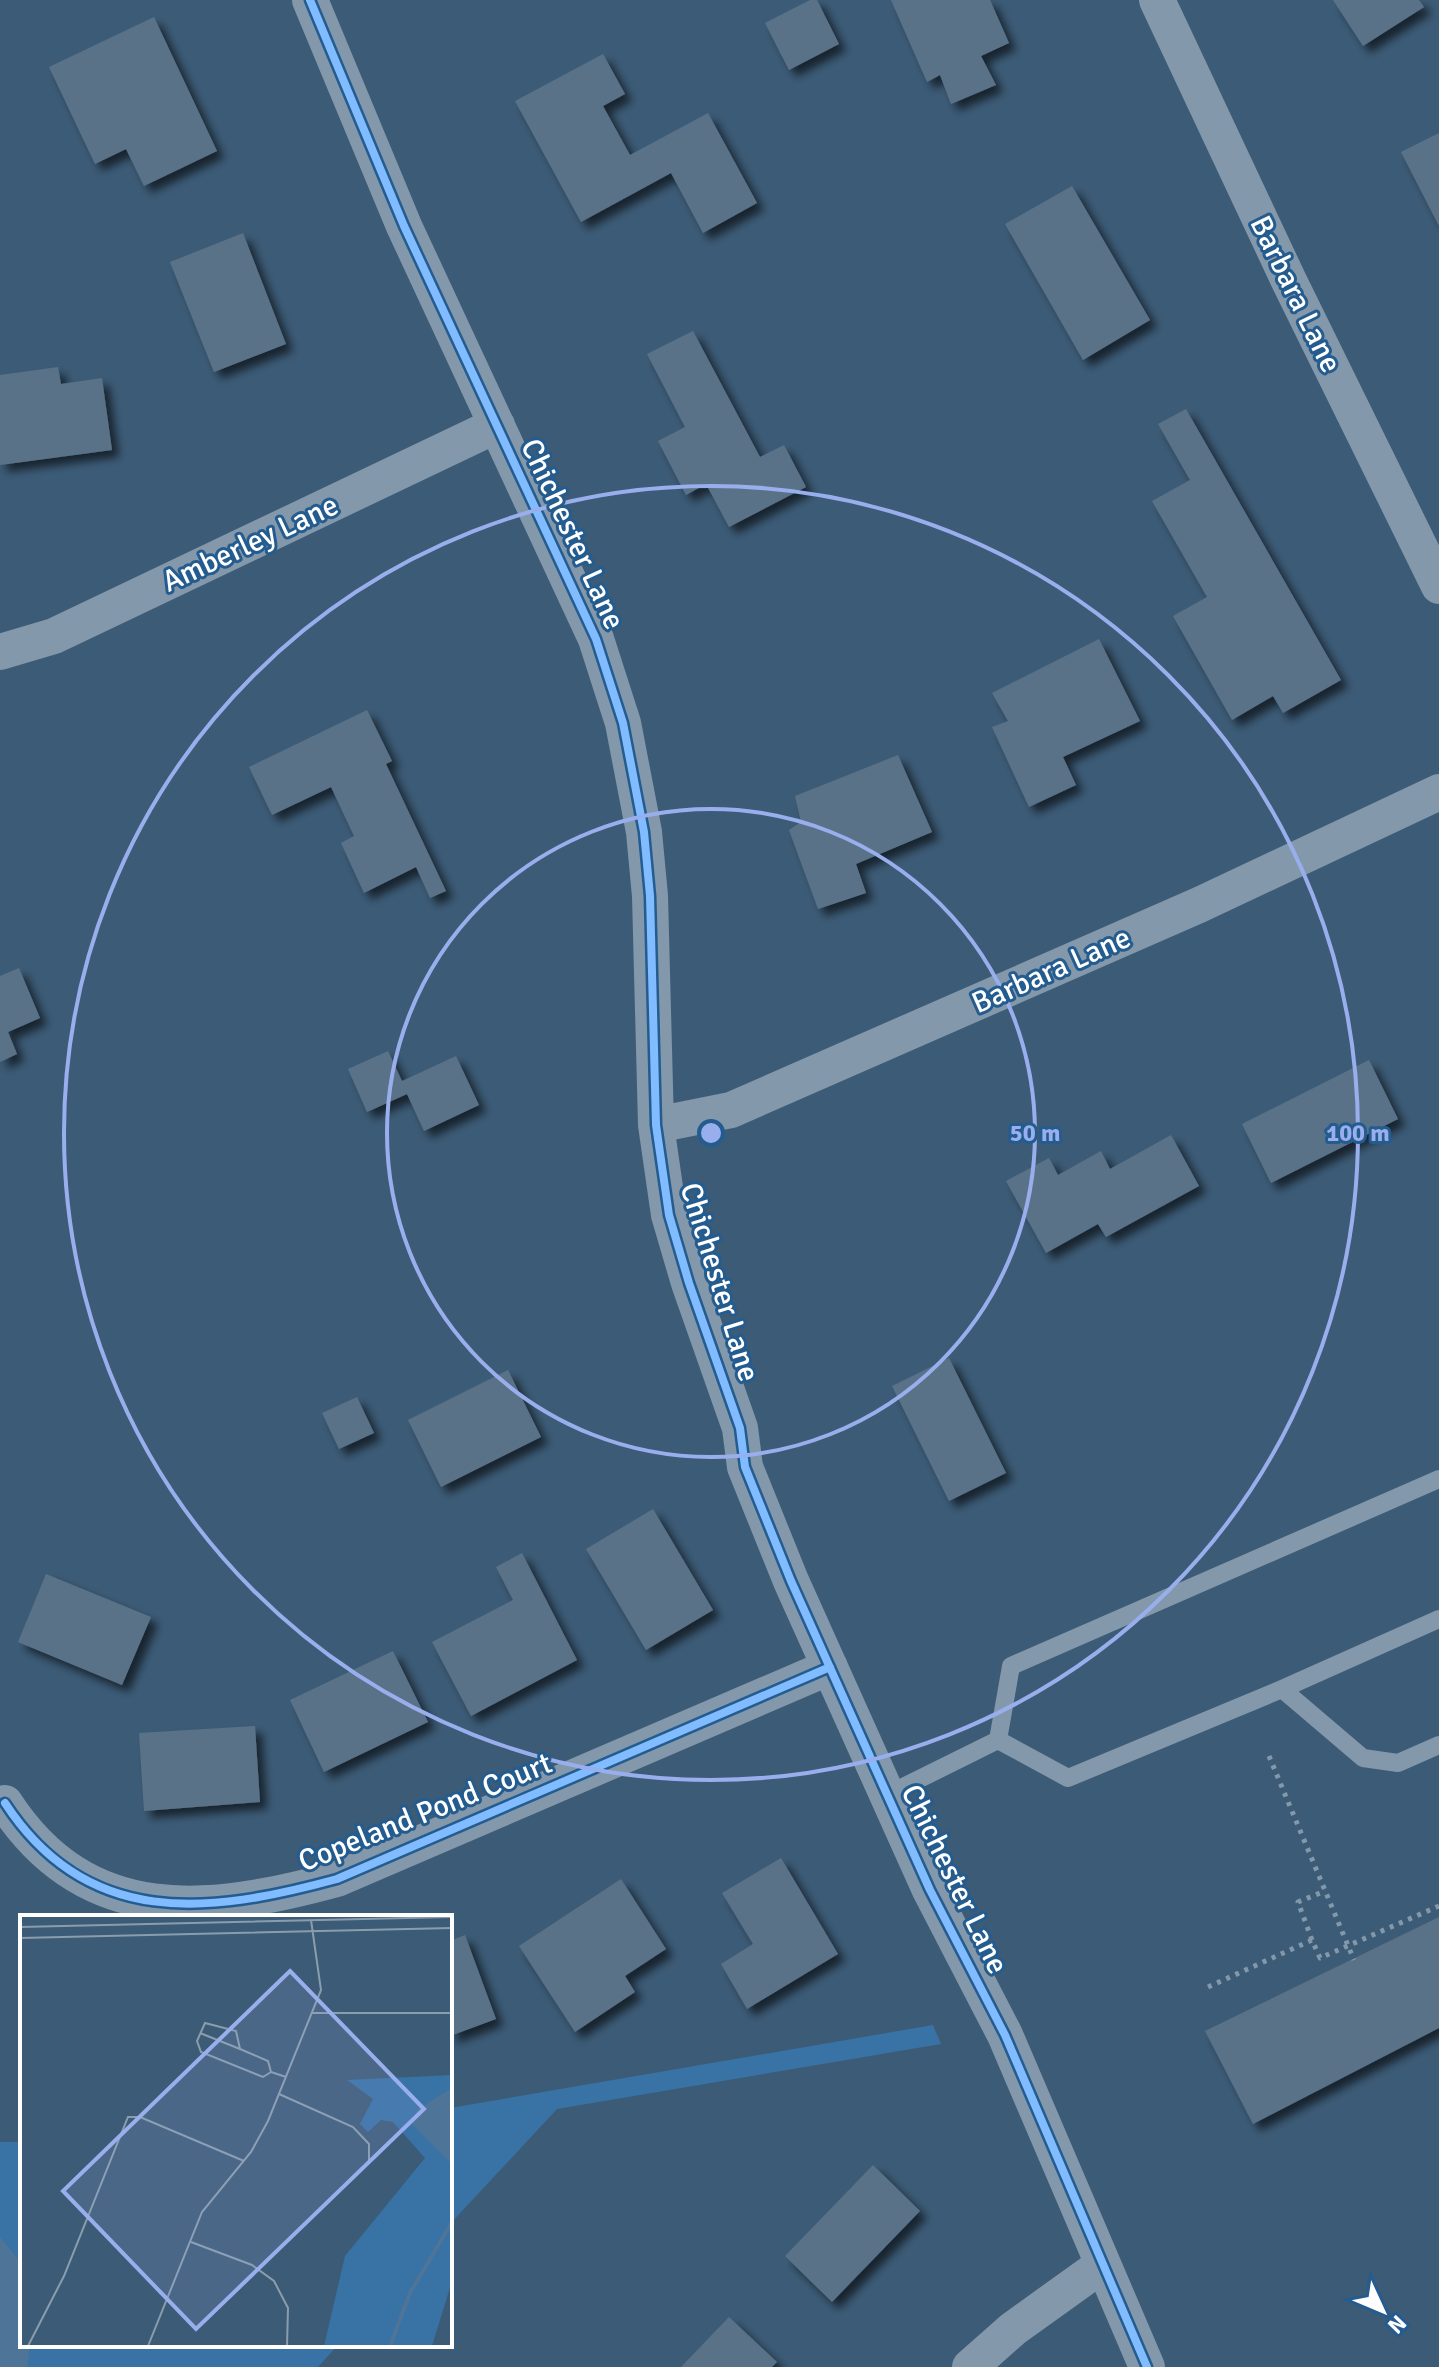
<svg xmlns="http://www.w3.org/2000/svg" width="1439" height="2367" viewBox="0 0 1439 2367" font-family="Signika,sans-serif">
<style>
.green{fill:#3972a5}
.water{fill:#4e7498}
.building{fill:#5a7288;filter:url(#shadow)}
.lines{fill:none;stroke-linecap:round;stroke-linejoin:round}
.path{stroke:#8398aa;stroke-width:5;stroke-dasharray:4 6;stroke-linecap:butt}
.service{stroke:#8398aa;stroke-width:18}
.minor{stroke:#8398aa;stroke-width:36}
.cycleway-casing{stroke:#245c8f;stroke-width:13}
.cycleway{stroke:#80bcff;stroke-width:8}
.ring{fill:none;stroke:#99afed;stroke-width:4}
.labels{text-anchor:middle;stroke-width:6;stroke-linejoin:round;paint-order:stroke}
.street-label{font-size:30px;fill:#fff;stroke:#245c8f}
.inset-river{fill:none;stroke:#4e7498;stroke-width:4}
.inset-road{fill:none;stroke:#8a9dad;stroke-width:2}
.view{fill:#99afed;fill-opacity:0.15;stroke:#99afed;stroke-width:4}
.inset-edge{fill:none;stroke:#fff;stroke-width:4}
.centre{fill:#99afed;stroke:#245c8f;stroke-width:4}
.ring-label{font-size:24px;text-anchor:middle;font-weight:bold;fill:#99afed;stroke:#245c8f;stroke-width:6;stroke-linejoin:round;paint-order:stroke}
</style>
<defs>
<filter id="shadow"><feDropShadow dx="7" dy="7" stdDeviation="4" flood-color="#0009"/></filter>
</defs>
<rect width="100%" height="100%" fill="#3c5b76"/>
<!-- green -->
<path class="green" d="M933 2025 941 2044 557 2109 450 2224V2108Z
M0 2142H22V2345H338L318 2367H0Z"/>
<!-- water -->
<path class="water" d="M0 2237 22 2264V2345H30L27 2367H0Z"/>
<!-- building -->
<path class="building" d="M810 0H817L839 44 789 70 765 23Z
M891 0H990L1009 43 981 56 996 85 951 104 940 75 927 82Z
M1333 0H1419L1424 7 1363 46Z
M154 17 217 151 144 186 126 149 95 164 49 67Z
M603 54 625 94 603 106 630 155 708 113 757 203 703 233 671 173 581 222 515 101Z
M1439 133V226L1401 152Z
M1072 186 1150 320 1083 360 1005 224Z
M243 233 286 344 214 372 170 262Z
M693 331 760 457 784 445 806 487 729 527 706 484 686 495 658 441 685 427 647 354Z
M58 367 61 384 102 378 112 450 0 465V375Z
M1186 409 1341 680 1283 713 1273 696 1232 720 1173 616 1207 597 1152 501 1190 480 1158 424Z
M1099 639 1140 721 1063 757 1076 785 1029 807 992 727 1008 721 992 693Z
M367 710 392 761 386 764 446 891 430 898 416 867 364 893 341 843 354 836 331 787 272 815 249 767Z
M898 755 932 832 856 864 866 893 818 909 789 830 801 822 795 796Z
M19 968 40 1018 8 1032 17 1054 0 1062V976Z
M388 1051 402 1081 456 1056 479 1105 424 1131 407 1094 367 1112 348 1069Z
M1369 1060 1398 1119 1271 1183 1242 1124Z
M1171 1135 1199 1186 1106 1237 1098 1224 1046 1253 1006 1181 1049 1158 1058 1175 1101 1151 1110 1169Z
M949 1358 1006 1473 949 1501 892 1386Z
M508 1370 541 1437 441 1487 408 1420Z
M357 1397 374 1433 339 1449 322 1413Z
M653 1509 713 1610 646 1650 586 1549Z
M522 1553 577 1660 471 1716 432 1642 513 1600 496 1567Z
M46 1574 151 1617 122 1685 18 1642Z
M393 1651 428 1722 324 1772 290 1700Z
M255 1726 260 1802 144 1811 139 1733Z
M781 1858 838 1954 747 2009 721 1964 753 1944 722 1893Z
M621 1879 666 1949 625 1976 635 1992 575 2032 519 1946Z
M1439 1917V2028L1253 2124 1205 2031Z
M465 1935 496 2019 450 2036V1941Z
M873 2165 920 2211 832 2302 785 2256Z
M729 2317 777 2362 772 2367H681Z"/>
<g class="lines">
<!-- path -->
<path class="path" d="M1269 1756 1354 1960
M1312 1940 1298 1902 1325 1891
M1208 1987 1312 1940 1320 1958 1439 1906"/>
<!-- service -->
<path class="service" d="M1282 1689 1439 1619
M998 1740 1011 1666 1439 1479
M998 1740 1068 1778 1282 1689 1363 1758 1398 1763 1439 1745
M887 1795 998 1740"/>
<!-- minor -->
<path class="minor" d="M310 0 404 226 596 639 623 723 644 832 650 896 656 1125 669 1215 689 1283 740 1428 745 1467 791 1581 930 1890 1005 2035 1147 2367
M1157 0 1289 281 1439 586
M0 652 54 636 497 425
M656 1125 731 1110 1199 905 1439 792
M5 1803C87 1929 209 1914 337 1879L830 1667
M970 2367 1013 2329 1102 2265"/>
<defs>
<path id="cycleway" d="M310 0 404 226 596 639 623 723 644 832 650 896 656 1125 669 1215 689 1283 740 1428 745 1467 791 1581 930 1890 1005 2035 1147 2367
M5 1803C87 1929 209 1914 337 1879L830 1667"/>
</defs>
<!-- cycleway casing -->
<use href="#cycleway" class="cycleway-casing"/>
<!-- cycleway -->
<use href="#cycleway" class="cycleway"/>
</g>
<!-- distance rings -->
<g class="ring">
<circle cx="711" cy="1133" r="324"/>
<circle cx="711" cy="1133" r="647"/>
</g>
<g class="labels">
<!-- street labels -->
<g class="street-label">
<text transform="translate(1296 294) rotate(64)" y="10">Barbara Lane</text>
<text transform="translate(573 534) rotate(65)" y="10">Chichester Lane</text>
<text transform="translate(250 543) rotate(-25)" y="10">Amberley Lane</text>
<text transform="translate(1051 970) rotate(-24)" y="10">Barbara Lane</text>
<text transform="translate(720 1282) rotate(73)" y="10">Chichester Lane</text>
<text transform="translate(425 1812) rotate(-22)" y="10">Copeland Pond Court</text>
<text transform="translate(955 1879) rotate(64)" y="10">Chichester Lane</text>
</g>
</g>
<!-- overview -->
<g transform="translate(20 1915)">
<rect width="432" height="432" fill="#3c5b76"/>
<path d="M285 134 327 165 432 160V366L412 431H304L325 341 405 243 373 207 361 205 348 217 340 209 353 184Z" fill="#3972a5"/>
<path d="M432 173V249L391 208 398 194Z" fill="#4e7498"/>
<path class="inset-river" d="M370 431 390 378 432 307"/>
<path class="inset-road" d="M0 12 432 2M0 23 432 13M292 98H432M180 118 220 134M251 157 243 162 181 137 177 126 185 108 216 116 220 134 248 146 251 157 266 162M259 179 333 212 349 229V246M171 327 232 350 254 366 268 393 267 431M8 431 44 361 108 202H120L224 246M128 431 182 297 231 237 248 206 301 75 291 5"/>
<path class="view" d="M270 56 404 194 176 414 43 276Z"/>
<rect width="432" height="432" class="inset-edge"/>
</g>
<circle cx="711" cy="1133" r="12" class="centre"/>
<g class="ring-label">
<text x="1035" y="1141">50 m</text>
<text x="1358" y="1141">100 m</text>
</g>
<!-- north arrow -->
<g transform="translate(1383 2311) rotate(134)" stroke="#245c8f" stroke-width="6" paint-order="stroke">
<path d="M0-6L14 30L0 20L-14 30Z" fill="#ffffff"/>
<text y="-12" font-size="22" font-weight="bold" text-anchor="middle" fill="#ffffff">N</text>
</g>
</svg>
